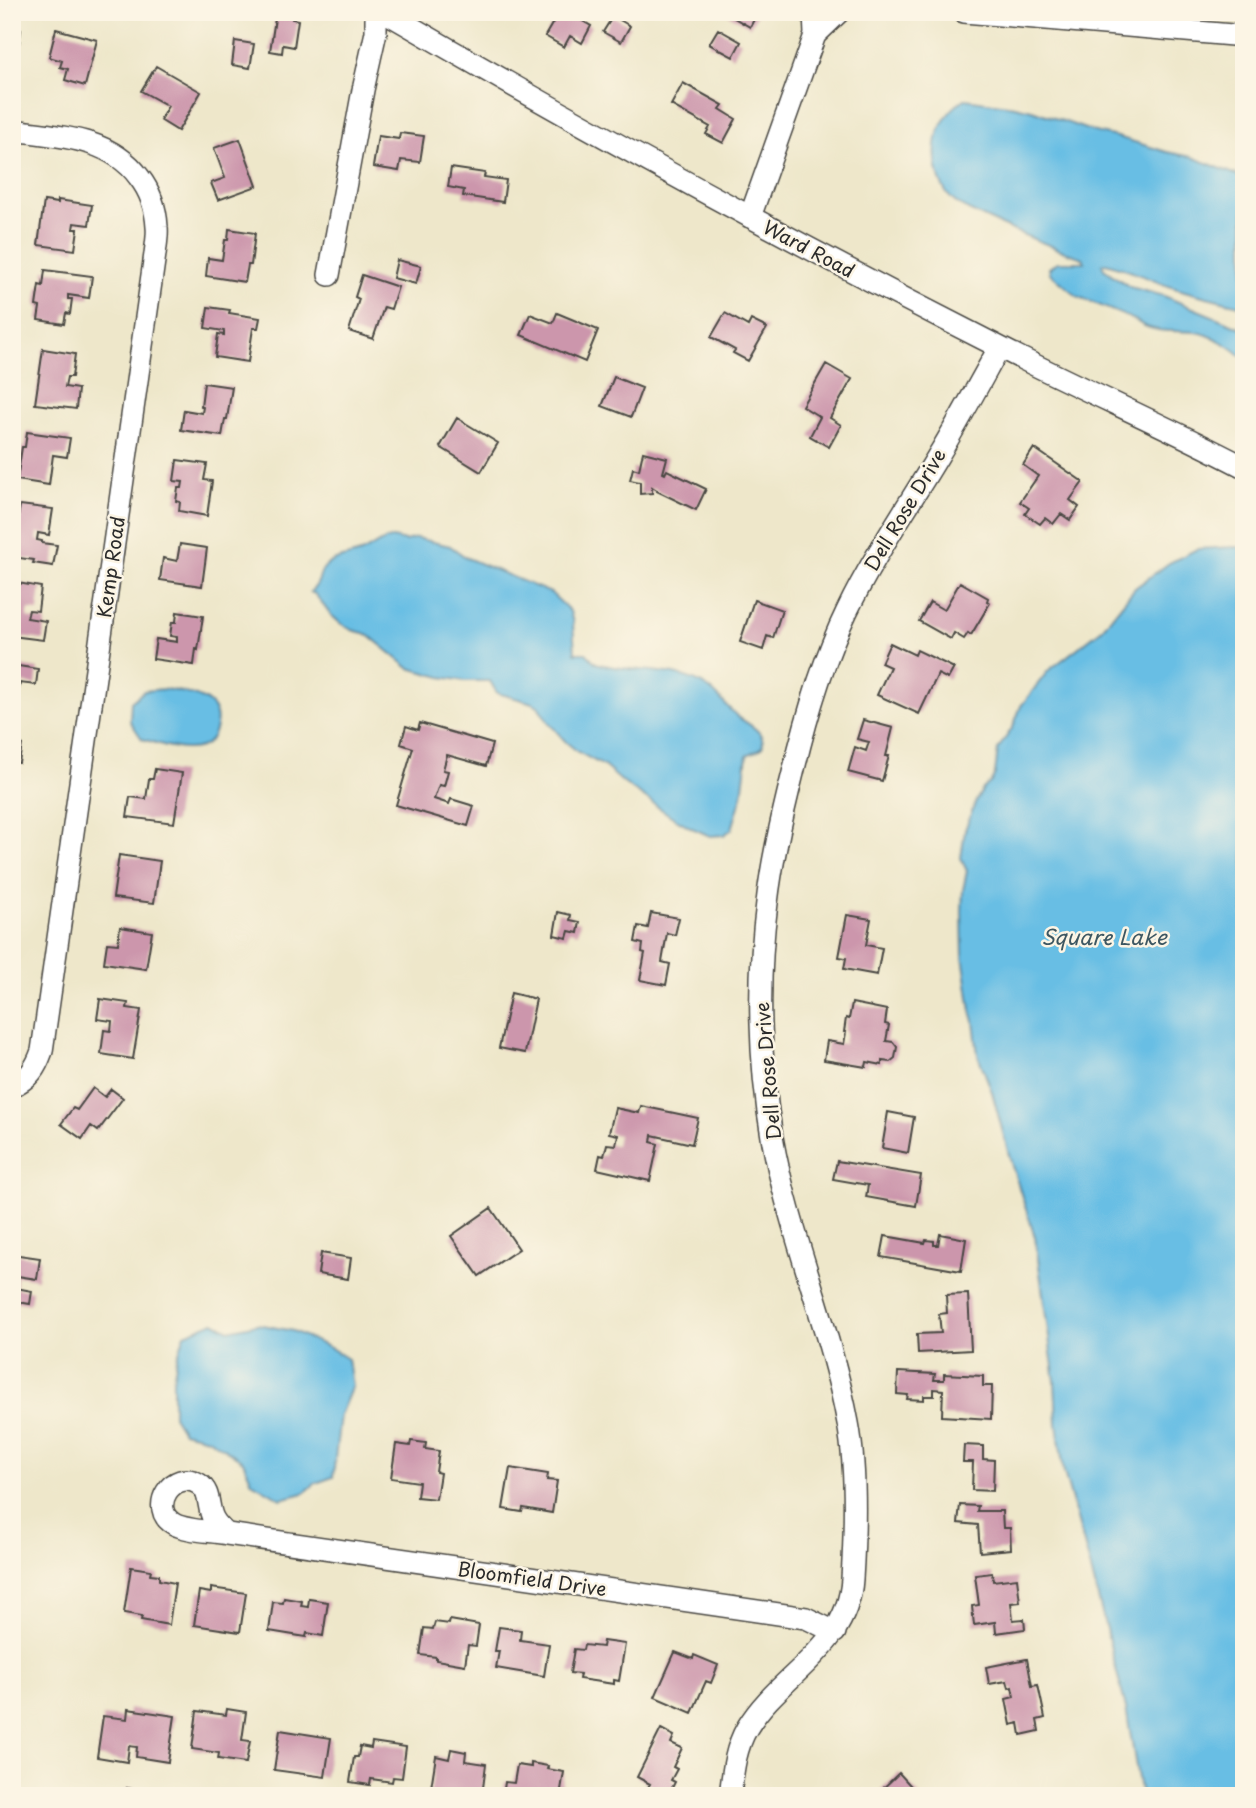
<svg xmlns="http://www.w3.org/2000/svg" width="1256" height="1808" viewBox="0 0 1256 1808" font-family="'Playpen Sans',sans-serif">
<style>
.water{fill:#67bee4;stroke:#497488;stroke-width:2}
.building{fill:#cc96ac}
.lines{fill:none;stroke-linecap:round;stroke-linejoin:round}
.minor-casing{stroke:#484743;stroke-width:24}
.minor{stroke:#fff;stroke-width:21}
.labels{text-anchor:middle;stroke-width:5;stroke-linejoin:round;paint-order:stroke}
.street-label{font-size:19px;fill:#2b2b2b;stroke:#fcf5e5}
.water-label{font-size:21px;font-style:italic;fill:#3d5762;stroke:#fcf5e5}
</style>
<rect width="100%" height="100%" fill="#fcf5e5"/>
<filter id="ink" filterUnits="userSpaceOnUse"><feTurbulence type="fractalNoise" baseFrequency=".0143" numOctaves="2"/><feDisplacementMap in="SourceGraphic" scale="14" xChannelSelector="R" yChannelSelector="G"/><feConvolveMatrix kernelMatrix="1 2 1 2 8 2 1 2 1" color-interpolation-filters="sRGB"/></filter>
<filter id="wash" filterUnits="userSpaceOnUse"><feTurbulence type="fractalNoise" baseFrequency=".00686" numOctaves="4" result="noise"/><feDisplacementMap in="SourceGraphic" scale="28" xChannelSelector="R" yChannelSelector="G"/><feGaussianBlur stdDeviation="1.57" result="paint"/><feColorMatrix in="noise" values="0 0 0 0 0 0 0 0 0 0 0 0 0 0 0 0 0 1.4 0 .05"/><feComposite in="paint" operator="in"/></filter>
<g filter="url(#wash)">
<rect width="100%" height="100%" fill="#eee7ca"/>
<!-- water -->
<path class="water" d="M965 99 1015 106 1032 110 1091 131 1121 138 1167 152 1192 157 1244 178V306C1218 300 1193 294 1168 286 1147 278 1127 269 1106 263L1102 264 1104 269 1130 287 1164 296 1244 329V359C1235 348 1209 333 1195 332 1175 330 1151 334 1135 320L1077 296 1050 273 1049 268 1058 262H1085L1083 258 1071 254C1041 242 1010 230 981 216 969 210 957 206 949 196 938 183 934 160 936 144 938 126 949 109 965 99Z
M392 538 405 541 416 538 450 546 467 558 551 593 570 611 573 623 575 653H586L596 663C632 674 675 666 707 687 719 695 727 708 738 717 749 725 767 732 762 748L747 755 742 796 732 829 724 835 710 836 692 828 671 816 625 784 604 766 578 752 566 742 549 723 538 706 533 703 497 693 490 681H465L441 677 409 668 367 634 352 630 340 623 330 614 315 594 310 592C322 582 317 576 324 568 332 558 350 557 361 553 372 548 380 540 392 538Z
M1235 547 1244 548V1796H1141L1126 1708 1089 1562 1064 1472 1057 1424 1055 1381 1035 1237 1012 1166 992 1092 978 1055 974 1021 971 1011 963 956 962 911 963 890 967 871 961 858 965 830 976 801 983 789 991 782 995 774 998 749 1013 727 1021 706 1048 671 1101 630 1135 588 1169 563 1197 549Z
M165 689C188 693 225 697 215 730 213 737 208 745 201 747 183 753 160 744 142 739L130 721 131 702 144 691Z
M214 1322 229 1330 257 1324 293 1331 332 1349 348 1359 352 1386 340 1415 333 1477 316 1483 304 1493 281 1499 252 1482 243 1461 208 1438 183 1432 173 1416V1380L177 1358 185 1334Z"/>
<g id="blocks">
<!-- building -->
<path class="building" d="M276 12 292 15V19L298 20 294 47 283 45 282 53 270 51Z
M559 12H567L591 26 582 43 570 36 564 47 545 36Z
M724 12H758L750 27Z
M613 16 630 26 621 42 603 32Z
M12 29 21 30 18 51 12 50Z
M56 29 97 40 85 86 65 80 68 69 60 67 62 61 49 57Z
M718 29 741 42 733 57 709 44Z
M235 41 254 44 250 68 232 65Z
M156 66 201 92 178 131 160 120 168 106 141 91Z
M683 83 723 105 720 109 736 119 723 143 706 134 710 127 671 105Z
M400 133 424 136 420 162 401 160 399 171 373 167 378 136 399 139Z
M240 139 257 186 218 200 211 183 225 178 214 148Z
M451 168 485 173 484 177 506 180 503 202 463 196 464 190 448 187Z
M58 200 92 205 89 225 74 223 73 229H78L75 250 38 245 44 201 58 203Z
M229 229 255 233 251 265H248L245 282 206 276 208 258 222 260 225 240H228Z
M397 260 421 266 416 284 393 278Z
M45 270 92 276 89 298 68 295V299H72L70 314 66 313 64 324 38 320 40 307 36 306 39 285 43 286Z
M362 275 398 287 391 309 384 307 373 339 349 331 359 299 355 297Z
M208 307 230 310 229 313 260 318 258 328H253L248 362 215 357 218 334 224 335V331L205 328Z
M557 313 598 330 585 362 521 335 530 314 553 323Z
M725 313 748 326 751 320 767 328 748 361 733 353 735 350 711 337Z
M43 349 75 354 72 377H67L65 387 78 389 76 409 35 404Z
M826 364 852 379 830 418 841 425 829 447 810 436 820 417 802 406Z
M614 377 642 388 631 417 602 406Z
M204 383 232 387 227 419H225L222 436 181 430 184 410 202 413 203 407 201 406Z
M457 418 498 443 481 472 440 447Z
M27 432 70 438 67 457 53 455 49 485 17 480 22 447H25Z
M1034 448 1083 482 1070 500 1079 507 1070 520 1061 514 1053 524 1045 518 1040 524 1025 514 1029 508 1020 502 1038 476 1023 465Z
M643 452 667 458 663 473 665 474 667 470 706 489 696 510 657 491V490L652 487V493L640 494V482L630 480 633 468 639 470Z
M177 460 207 464 204 480 212 481 207 516 179 511 180 502 176 501 178 488H182L183 482 174 481Z
M20 505 53 509 49 535 38 533 37 540 42 541V543L57 545 53 566 33 563 34 560 12 557V537H15Z
M180 544 207 548 202 586 160 580 163 558 177 561Z
M12 582 41 587 38 611 29 610 27 618 46 621 43 640 12 636Z
M960 582 988 598 987 601 990 603 971 635 968 633 964 639 954 633 951 639 919 621 930 602 944 610Z
M754 600 782 610 773 638 767 636 763 650 740 642Z
M177 612 203 616 198 650 196 649 194 665 153 659 156 639 177 642V637L170 636 172 622H176Z
M890 643 915 655 917 650 954 668 948 679 938 674 919 714 877 695 890 667 881 663Z
M12 665 38 669 36 685 20 683 15 714 12 713Z
M863 720 893 728 886 756H889L882 781 848 772 855 747 866 751 869 742 857 739Z
M420 723 492 744 486 766 447 755 443 770 448 771 444 786 439 785 434 799 449 804 451 799 474 806 468 826 396 805 413 748 401 744 406 726 418 730Z
M12 742 22 744 19 763 12 762Z
M155 769 182 773 174 823 127 817 130 797 146 799 149 779H153Z
M119 855 160 861 154 903 113 898Z
M558 912 571 915 570 920 580 922 578 933 569 931 567 938 554 935Z
M651 913 679 918 675 935 667 933 662 962 670 964 666 985 640 980 645 953 642 952 643 944 635 942 638 926 648 928Z
M847 915 871 919 866 945 882 948 877 975 844 969 846 958 839 957Z
M120 927 152 932 146 969 104 963 107 943 118 944Z
M511 993 536 999 525 1053 499 1048Z
M100 999 128 1003 127 1008 141 1010 133 1059 101 1054 104 1030 111 1031 112 1021 97 1019Z
M852 1003 887 1010 885 1024 889 1025 886 1041 893 1042 897 1047 895 1058 890 1062 882 1061V1065L867 1062 866 1067 824 1060 827 1041 844 1044 846 1032H844L846 1018 849 1019Z
M93 1088 105 1097 111 1089 123 1098 98 1131 91 1126 82 1139 61 1124 73 1108 77 1110Z
M641 1106 698 1118 692 1144 652 1135 651 1142 658 1144 650 1181 597 1169 600 1155 604 1156 607 1144 616 1145 618 1135 609 1133 615 1108 639 1113Z
M888 1112 914 1117 908 1153 882 1148Z
M837 1161 921 1175 916 1206 866 1197 868 1185 833 1179Z
M491 1208 519 1249 479 1276 451 1236Z
M940 1234 966 1239 961 1271 881 1257 885 1236 925 1243 926 1240 934 1241V1245H938Z
M321 1253 351 1258 348 1279 318 1274Z
M12 1254 40 1258 37 1279 17 1276 16 1288 32 1291 30 1304 12 1301Z
M968 1294 971 1350 918 1353 917 1334 941 1333 939 1314 947 1313 946 1295Z
M898 1372 935 1374 934 1380H944V1374L983 1376V1386H992L991 1419 942 1416 943 1390 934 1389V1396H924V1400L907 1399 908 1395 897 1394Z
M411 1441 426 1443 425 1449 439 1451 436 1472 440 1473 436 1499 417 1497 419 1482 391 1478 396 1444 410 1446Z
M964 1445 983 1446V1459L994 1460 993 1491 972 1490 973 1462H963Z
M510 1468 548 1474 547 1480 557 1481 552 1513 523 1508 522 1512 503 1509Z
M960 1505 978 1506 977 1511H1002L1003 1528H1010L1011 1549 980 1552 978 1525 958 1523Z
M131 1567 151 1570 150 1574 159 1575V1580L175 1583 169 1625 141 1620 142 1616 124 1613Z
M992 1573 993 1581 1017 1578 1020 1602 1011 1603 1013 1620 1024 1619 1025 1629 996 1633 995 1622 974 1625 972 1606 979 1605 975 1575Z
M211 1588 246 1593 240 1632 194 1625 199 1591 211 1593Z
M284 1598 302 1601 301 1606 308 1607 309 1599 328 1602 323 1636 307 1633 306 1637 269 1631 273 1602 283 1603Z
M450 1620 479 1625 476 1646 468 1645 465 1665 436 1660V1657L420 1655 424 1628 433 1629 435 1622 449 1624Z
M499 1627 521 1630 520 1640 549 1644 544 1676 496 1668 499 1651H495Z
M603 1641 625 1644 619 1681 614 1680V1684L579 1679 580 1674 570 1673 574 1649 583 1650 584 1645 602 1647Z
M675 1652 693 1659 694 1655 718 1665 711 1683 706 1681 692 1713 655 1697Z
M1027 1659 1032 1686 1038 1685 1045 1718 1037 1720 1039 1731 1021 1735 1019 1723 1011 1725 1006 1699 1014 1697 1012 1687 1009 1688 1007 1681 989 1684 986 1667Z
M128 1709 175 1716 168 1762 136 1757 137 1747 129 1746 127 1762 97 1757 103 1716 127 1719Z
M227 1709 246 1712 242 1740 250 1741 246 1763 218 1759 219 1753 192 1749 197 1711 226 1715Z
M661 1729 674 1736 671 1743 682 1748 673 1767 677 1769 671 1780 675 1782 668 1796H661L647 1789 650 1784 637 1777Z
M280 1730 331 1738 325 1777 274 1770Z
M372 1742 406 1747 402 1778 393 1777 392 1782 371 1779 370 1785 350 1782 354 1757H358L360 1746 371 1748Z
M451 1749 466 1752 465 1761 486 1764 482 1796H443L430 1794 436 1756 449 1759Z
M531 1763 548 1766 547 1769 564 1772 560 1796H503L505 1782 514 1783 517 1765 531 1767Z
M899 1773 920 1796H875Z
M127 1788 154 1793 153 1796H126Z"/>
</g>
</g>
<g filter="url(#ink)">
<use href="#blocks" fill-opacity="0" stroke="#484743" stroke-width="2"/>
<g class="lines">
<defs>
<path id="minor" d="M385 12C586 129 790 241 997 346 1078 388 1162 424 1244 467
M964 12 1244 36
M815 35 839 12
M12 130C57 136 110 137 139 177 150 191 156 208 157 227 158 235 156 245 155 254L42 1051C36 1068 29 1079 12 1086
M750 217 815 35 814 12
M329 275 363 90 376 32V12
M227 1534C212 1531 187 1531 174 1524 147 1509 173 1467 199 1484 211 1492 207 1506 213 1518 216 1524 221 1529 227 1534L806 1618 835 1632
M730 1796C733 1772 735 1749 747 1728 779 1674 848 1649 852 1579 855 1531 857 1470 848 1423 830 1326 789 1234 772 1137 759 1063 757 978 767 903 772 860 782 816 793 773 806 718 822 662 847 611 873 557 907 508 938 456 959 421 979 384 999 348"/>
</defs>
<!-- minor casing -->
<use href="#minor" class="minor-casing"/>
<!-- minor -->
<use href="#minor" class="minor"/>
</g>
</g>
<g class="labels">
<!-- street labels -->
<g class="street-label">
<text transform="translate(809 249) rotate(28)" y="7">Ward Road</text>
<text transform="translate(905 510) rotate(-59)" y="7">Dell Rose Drive</text>
<text transform="translate(111 567) rotate(-82)" y="7">Kemp Road</text>
<text transform="translate(768 1071) rotate(-95)" y="7">Dell Rose Drive</text>
<text transform="translate(532 1579) rotate(8)" y="7">Bloomfield Drive</text>
</g>
<!-- water labels -->
<g class="water-label">
<text x="1104" y="945">Square Lake</text>
</g>
</g>
<!-- margin -->
<rect width="1256" height="1808" fill="none" stroke="#fcf5e5" stroke-width="42"/>
</svg>
